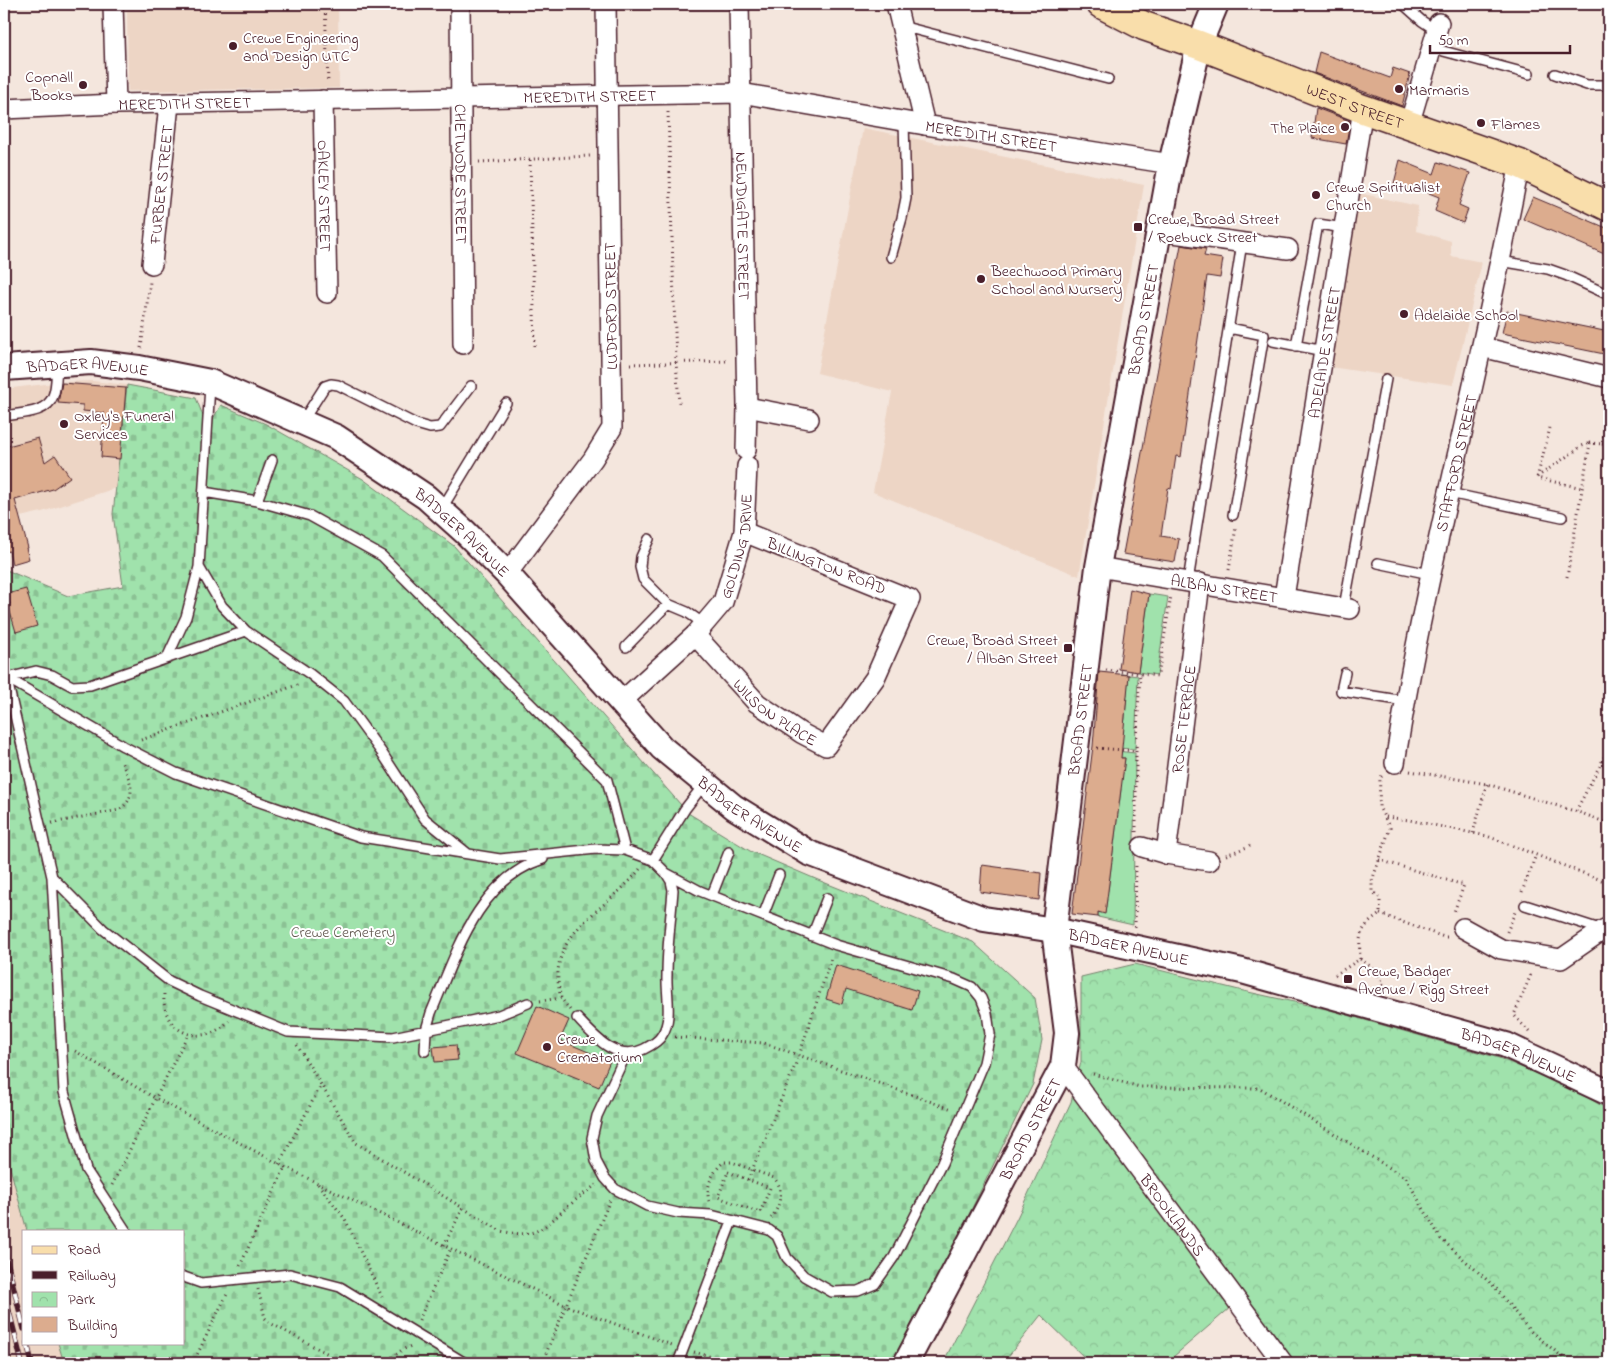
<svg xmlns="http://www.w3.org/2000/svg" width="1613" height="1367" viewBox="0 0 1613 1367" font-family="'Indie Flower',sans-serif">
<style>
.built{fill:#edd5c5}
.cemetery{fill:url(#cemetery-stones);stroke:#75806c}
.park{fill:url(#park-crowns);stroke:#75806c}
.garden{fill:#a0e2ac;stroke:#75806c}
.building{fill:#dcac8e;stroke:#4a1f2b}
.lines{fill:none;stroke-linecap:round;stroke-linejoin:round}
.service-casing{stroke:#4a1f2b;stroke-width:12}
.minor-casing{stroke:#4a1f2b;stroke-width:22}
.tertiary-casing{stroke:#4a1f2b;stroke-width:28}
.primary-casing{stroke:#4a1f2b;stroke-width:31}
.path{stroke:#4a1f2b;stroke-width:3;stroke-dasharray:1 4;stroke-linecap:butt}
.service{stroke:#fff;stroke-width:9}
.minor{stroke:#fff;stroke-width:19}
.tertiary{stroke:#fff;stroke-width:24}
.primary{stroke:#f9deab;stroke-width:28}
.rail-casing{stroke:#4a1f2b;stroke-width:5.5}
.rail{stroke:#fff;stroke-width:4;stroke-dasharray:11;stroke-linecap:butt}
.poi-dot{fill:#4a1f2b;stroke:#fff;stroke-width:2}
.labels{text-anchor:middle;stroke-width:4;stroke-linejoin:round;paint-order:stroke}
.poi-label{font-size:16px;fill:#4a1f2b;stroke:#fff;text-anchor:start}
.street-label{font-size:16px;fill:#4a1f2b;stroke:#fff}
.park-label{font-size:16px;fill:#645a52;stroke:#fff}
</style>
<defs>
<pattern id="cemetery-stones" width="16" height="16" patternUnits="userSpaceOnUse" patternTransform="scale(1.25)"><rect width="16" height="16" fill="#a0e2ac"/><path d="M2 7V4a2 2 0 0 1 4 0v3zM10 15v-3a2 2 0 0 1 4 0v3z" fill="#8bc194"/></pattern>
<pattern id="park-crowns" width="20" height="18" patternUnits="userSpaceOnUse" patternTransform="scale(1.25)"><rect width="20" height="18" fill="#a0e2ac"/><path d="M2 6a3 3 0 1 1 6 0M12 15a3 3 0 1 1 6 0" fill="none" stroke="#8bc194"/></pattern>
</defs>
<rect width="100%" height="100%" fill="#f4e6dd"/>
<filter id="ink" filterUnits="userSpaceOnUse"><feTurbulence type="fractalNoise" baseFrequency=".02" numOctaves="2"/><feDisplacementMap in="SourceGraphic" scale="10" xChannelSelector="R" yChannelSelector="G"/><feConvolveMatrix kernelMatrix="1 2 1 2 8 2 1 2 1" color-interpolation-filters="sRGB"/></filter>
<g filter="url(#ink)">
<!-- built -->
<path class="built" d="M127 4H338L339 88 128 91Z
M616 4H722V10L616 11Z
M863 128 1144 185 1079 576 873 492 892 392 817 373Z
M1359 193 1418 206 1416 231 1451 241V256L1482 262 1453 385 1330 367Z
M93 381 127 385 116 488 42 512 20 517 16 502 4 505V389L62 382Z
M4 1145 27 1231H24V1343H58L64 1363H4Z"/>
<!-- cemetery -->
<path class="cemetery" d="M127 385 196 398 203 416 214 417 221 405 266 424 363 479 454 546 688 813 750 851 818 880 973 942 1035 998 1042 1040 1033 1084 896 1363H64L58 1343H184V1231H27L4 1145V569L68 596 123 586 113 514Z"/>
<!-- park -->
<path class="park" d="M1135 964 1239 990 1326 1009 1499 1058 1573 1089 1609 1110V1363H1294L1238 1301 1166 1363H1090L1041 1315 1003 1363H943L1017 1218 1071 1102 1081 1062V977Z"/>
<!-- garden -->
<path class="garden" d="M1149 594 1168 597 1157 675 1138 672Z
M1121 674 1138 676 1135 749 1114 748 1125 719 1128 681Z
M1116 751 1135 753 1133 925 1098 917V912L1105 913 1107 899 1100 897V890L1108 891 1121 789 1113 777 1122 778 1125 758 1116 757Z"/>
<!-- building -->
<path class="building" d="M1319 52 1390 78 1393 68 1410 74 1402 106 1314 73Z
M1316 108 1350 121 1346 144 1312 138Z
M1400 160 1434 174 1438 162 1470 173 1459 205 1468 209 1463 223 1435 211 1439 197 1411 186 1409 192 1393 187Z
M1533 197 1609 229V256L1523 219Z
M1181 245 1206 249 1204 256 1223 259 1220 278 1207 276 1181 457 1176 456 1171 489 1168 488 1161 536 1179 539 1175 562 1123 554Z
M1507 311 1609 332V355L1502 333Z
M62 383 126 388 120 459 101 457 104 413 83 411V405L58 403Z
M38 438 45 462 55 455 70 477 53 489 15 500 28 548H26L29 559 12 564 9 551 4 552V447Z
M26 589 37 626 16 632 8 605 10 604 7 594Z
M1130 589 1149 594 1138 672 1119 669Z
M1099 672 1129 675 1121 758H1125L1111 868 1105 914 1098 912V917L1072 914 1093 746Z
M982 865 1041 873 1039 900 980 892Z
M836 965 918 991 912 1010 846 989 842 1004 826 999Z
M537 1006 569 1020 560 1040 610 1061 599 1087 517 1053Z
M456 1045 458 1060 435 1062 433 1047Z"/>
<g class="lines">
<defs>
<path id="service" d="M1403 4 1422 21 1437 31
M901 26 1108 79
M1432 48 1529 74
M1555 74 1587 85H1609
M891 257 902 218 906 198 904 121
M1500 261 1548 269 1565 275 1609 295
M1229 328 1264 335 1233 515
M1273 341 1324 351
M1296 346 1318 224 1344 228
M4 416C19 413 47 414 53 396 57 387 56 374 57 364
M302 422 325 386 331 384 338 385 416 424 430 428 440 427 471 386
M204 492 257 501 310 516 382 556 607 780 625 850
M1449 493 1562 517
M257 501 272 460
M441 510 506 403
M649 539 641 557 640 567 643 579 668 604 687 612 704 624
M1378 563 1430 574
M199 567 222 606 246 631
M1188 581 1242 243
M1344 607 1386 379
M626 647 668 604
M167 658 186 617 199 567 210 385
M4 667 52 877 103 929 169 981 200 996 288 1032 393 1037 499 1015 528 1003
M1345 673 1341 691 1405 701
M7 678 123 746 176 773 361 837 500 859 596 849 625 850 653 860 666 873 671 881 673 890C671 918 667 946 667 975 666 993 673 1019 662 1035 659 1041 650 1046 644 1049 616 1063 594 1036 577 1018
M7 678 36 671 52 675 72 686 90 685 246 631 310 674 344 701 382 753 425 819 467 853
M653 860 685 809 705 783
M52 877 64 1092 86 1170 126 1231
M712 895 729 852
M1525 905 1603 930
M763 916 779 875
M812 936 827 898
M425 1051 426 1030 431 1013C455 957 477 880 543 859
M626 1054 597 1116 592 1138 596 1161 605 1178 615 1189 647 1206 678 1213 711 1215 769 1230 777 1236 787 1258 804 1276 832 1292 858 1291 875 1284 894 1257 942 1163 984 1063 990 1034 987 1013 981 998 972 987 954 979 836 945 700 891 666 873
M184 1277 201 1283 290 1274 340 1287 465 1363
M678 1363 732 1221"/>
<g id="minor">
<path d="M113 4 116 104"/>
<path id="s1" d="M460 4 463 344"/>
<path id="s2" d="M739 4 747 407 746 450"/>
<path d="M896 4 925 125"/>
<path id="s3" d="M323 100 327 293"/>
<path id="s4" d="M4 109 116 104 741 93 925 125 1171 164"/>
<path d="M1409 125 1439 23"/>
<path d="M1159 231 1288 249"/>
<path id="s5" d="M152 264 169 104"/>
<path d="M1482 347 1609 378"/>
<path d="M747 407 809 419"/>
<path id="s6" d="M1098 567 1350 609"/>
<path d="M507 574 593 459 612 428 606 4"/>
<path id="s7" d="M1284 597 1363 109"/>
<path id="s8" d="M695 635 757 703 801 733 826 746 875 678 910 599 744 532"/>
<path id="s9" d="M621 702 695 635 723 602 744 532 747 466"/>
<path id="s10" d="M1395 763C1417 623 1451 486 1481 349 1495 287 1507 226 1520 164"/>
<path d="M1142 847 1166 854 1209 861"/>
<path id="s11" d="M1166 854 1200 583"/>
<path d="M1463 928 1501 949 1561 959 1603 930 1609 927"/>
<path id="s12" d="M1063 1066 1283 1363"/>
</g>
<g id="tertiary">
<path id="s13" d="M4 368 91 362 139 368 210 382 336 437 426 497 465 532 507 574 662 748 734 807 809 853 984 919 1054 930 1242 971 1506 1045 1609 1093"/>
<path id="s14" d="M906 1363 1063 1066 1067 1033 1054 930 1098 567 1171 164 1199 45 1216 4"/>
</g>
<g id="primary">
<path id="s15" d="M1101 4 1144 26 1199 45 1363 109 1520 164 1609 207"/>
</g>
</defs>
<!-- service casing -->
<use href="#service" class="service-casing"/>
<!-- minor casing -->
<use href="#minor" class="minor-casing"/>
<!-- tertiary casing -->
<use href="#tertiary" class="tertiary-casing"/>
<!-- primary casing -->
<use href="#primary" class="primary-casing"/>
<!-- path -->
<path class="path" d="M325 4 328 83
M668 112 676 362 679 403
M530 160 535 346
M479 162 590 156
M141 348 150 282
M630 364 728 361
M1550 428 1537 478 1582 488
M1602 444 1609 445
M1537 477 1582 446 1590 443
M1229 570 1236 527
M1567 577 1590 443 1602 444 1609 409
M1106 670 1158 676 1171 596
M141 740 300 684
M1097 748 1136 751
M1410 771 1487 784 1584 814 1609 824
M1576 811 1609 748
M1386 817 1409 820 1487 836 1609 883
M52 823 119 810C140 796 129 777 120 760
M1136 832V751L1140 674
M1473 833 1487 784
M1601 846 1609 849
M1226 855 1247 847 1253 843
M1379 860 1464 885 1454 912
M1522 892 1536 855
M1380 914 1444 937H1448
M1135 927 1136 863
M1507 932 1515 912
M1360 959C1359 934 1359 929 1380 914V898L1372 891V881L1390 828 1379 807 1380 778 1382 776
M1335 975 1360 959 1377 971 1385 990
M164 994C161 1033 202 1049 229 1021
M561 998C543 932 607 912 640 869
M540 1001 561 998 570 1010
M1529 1032 1514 1015 1532 972
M675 1037 764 1043 952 1109
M297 1045 356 1143 501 1231C539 1240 544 1226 571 1204 579 1197 588 1191 596 1185
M75 1051 155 1098 285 1167 567 1306 672 1345
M1093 1074 1140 1087 1260 1088 1406 1178 1441 1239 1495 1287 1529 1330 1570 1363
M279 1164 321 1085
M728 1172 770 1188 760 1213 718 1197Z
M748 1180 799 1056 831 958
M318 1184 345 1219 382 1297
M112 1185 188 1034
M709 1201C705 1187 713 1170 724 1162H732L774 1178C785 1189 780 1207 771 1218
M444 1245 463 1208
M240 1266 285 1167
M258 1289 265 1318 270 1323 345 1363
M419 1320 451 1248
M694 1352 734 1363
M193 1363 227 1294
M384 1363 402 1350 411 1346
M542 1363 610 1200"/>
<!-- service -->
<use href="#service" class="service"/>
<!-- minor -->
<use href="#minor" class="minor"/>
<!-- tertiary -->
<use href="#tertiary" class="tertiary"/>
<!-- primary -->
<use href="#primary" class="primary"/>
<defs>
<path id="rail" d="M4 1249 24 1329
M4 1291 22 1363
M4 1343 9 1363
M27 1343 32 1363"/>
</defs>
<!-- rail casing -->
<use href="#rail" class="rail-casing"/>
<!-- rail -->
<use href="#rail" class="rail"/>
</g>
</g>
<!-- markers -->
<g class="poi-dot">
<circle cx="233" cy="46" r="5"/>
<circle cx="83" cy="85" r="5"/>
<circle cx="1399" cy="89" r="5"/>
<circle cx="1481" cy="123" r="5"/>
<circle cx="1345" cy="127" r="5"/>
<circle cx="1316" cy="195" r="5"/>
<rect x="1133" y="222" width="10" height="10" rx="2.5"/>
<circle cx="981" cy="279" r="5"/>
<circle cx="1404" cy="314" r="5"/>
<circle cx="64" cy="424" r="5"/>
<rect x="1063" y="643" width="10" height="10" rx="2.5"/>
<rect x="1343" y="974" width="10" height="10" rx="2.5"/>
<circle cx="547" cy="1047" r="5"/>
</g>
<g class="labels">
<!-- poi labels -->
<g class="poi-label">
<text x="243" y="43">Crewe Engineering<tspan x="243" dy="18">and Design UTC</tspan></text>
<text x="73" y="82" text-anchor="end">Copnall<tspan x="73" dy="18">Books</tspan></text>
<text x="1409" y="95">Marmaris</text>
<text x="1491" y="129">Flames</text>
<text x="1335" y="133" text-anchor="end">The Plaice</text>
<text x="1326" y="192">Crewe Spiritualist<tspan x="1326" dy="18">Church</tspan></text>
<text x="1148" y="224">Crewe, Broad Street<tspan x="1148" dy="18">/ Roebuck Street</tspan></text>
<text x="991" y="276">Beechwood Primary<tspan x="991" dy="18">School and Nursery</tspan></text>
<text x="1414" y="320">Adelaide School</text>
<text x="74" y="421">Oxley's Funeral<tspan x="74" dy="18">Services</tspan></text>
<text x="1058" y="645" text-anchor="end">Crewe, Broad Street<tspan x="1058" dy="18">/ Alban Street</tspan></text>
<text x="1358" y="976">Crewe, Badger<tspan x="1358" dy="18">Avenue / Rigg Street</tspan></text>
<text x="557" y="1044">Crewe<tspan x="557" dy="18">Crematorium</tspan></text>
</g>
<!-- street labels -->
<g class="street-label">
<text dy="6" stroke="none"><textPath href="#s4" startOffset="586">MEREDITH STREET</textPath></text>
<text dy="6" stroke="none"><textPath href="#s4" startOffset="181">MEREDITH STREET</textPath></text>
<text dy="6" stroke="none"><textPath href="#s15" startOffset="274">WEST STREET</textPath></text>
<text dy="6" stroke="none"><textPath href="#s4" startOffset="991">MEREDITH STREET</textPath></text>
<text dy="6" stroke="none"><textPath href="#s1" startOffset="170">CHETWODE STREET</textPath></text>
<text dy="6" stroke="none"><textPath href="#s5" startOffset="80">FURBER STREET</textPath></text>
<text dy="6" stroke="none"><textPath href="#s3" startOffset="96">OAKLEY STREET</textPath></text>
<text dy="6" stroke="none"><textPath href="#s2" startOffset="222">NEWDIGATE STREET</textPath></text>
<text transform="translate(610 306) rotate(-91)" y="6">LUDFORD STREET</text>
<text dy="6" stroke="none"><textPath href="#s14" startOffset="1090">BROAD STREET</textPath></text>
<text dy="6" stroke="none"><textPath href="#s7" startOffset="248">ADELAIDE STREET</textPath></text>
<text dy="6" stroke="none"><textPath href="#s13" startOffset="84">BADGER AVENUE</textPath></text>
<text dy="6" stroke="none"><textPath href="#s10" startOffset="306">STAFFORD STREET</textPath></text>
<text dy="6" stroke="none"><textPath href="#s13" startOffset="504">BADGER AVENUE</textPath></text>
<text dy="6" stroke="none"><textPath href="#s9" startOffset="201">GOLDING DRIVE</textPath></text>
<text transform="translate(827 565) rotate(22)" y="6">BILLINGTON ROAD</text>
<text dy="6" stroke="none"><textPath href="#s6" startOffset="128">ALBAN STREET</textPath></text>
<text dy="6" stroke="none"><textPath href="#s8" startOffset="112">WILSON PLACE</textPath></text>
<text dy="6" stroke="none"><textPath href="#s11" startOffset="136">ROSE TERRACE</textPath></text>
<text dy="6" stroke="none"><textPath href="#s14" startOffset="685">BROAD STREET</textPath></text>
<text dy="6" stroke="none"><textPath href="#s13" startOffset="909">BADGER AVENUE</textPath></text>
<text dy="6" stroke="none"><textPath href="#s13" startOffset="1314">BADGER AVENUE</textPath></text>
<text dy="6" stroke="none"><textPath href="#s13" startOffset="1719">BADGER AVENUE</textPath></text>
<text dy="6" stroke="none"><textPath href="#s14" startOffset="265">BROAD STREET</textPath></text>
<text dy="6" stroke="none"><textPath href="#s12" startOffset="185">BROOKLANDS</textPath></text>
</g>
<!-- park labels -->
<g class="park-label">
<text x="343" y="937">Crewe Cemetery</text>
</g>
</g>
<!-- margin -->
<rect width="1613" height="1367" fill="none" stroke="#fff" stroke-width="20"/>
<rect x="10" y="10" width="1593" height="1347" fill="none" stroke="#4a1f2b" stroke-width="2" filter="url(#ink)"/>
<!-- legend -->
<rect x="22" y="1230" width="162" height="115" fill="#ffffff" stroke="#b7a5aa"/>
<rect x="32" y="1246" width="25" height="8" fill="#f9deab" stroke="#b7a5aa"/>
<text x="68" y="1254" font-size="15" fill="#4a1f2b">Road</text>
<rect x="32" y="1271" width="25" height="8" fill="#4a1f2b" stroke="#b7a5aa"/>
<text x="68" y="1280" font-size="15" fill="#4a1f2b">Railway</text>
<rect x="32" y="1292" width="25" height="15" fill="url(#park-crowns)" stroke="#b7a5aa"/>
<text x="68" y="1304" font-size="15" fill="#4a1f2b">Park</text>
<rect x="32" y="1317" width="25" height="15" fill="#dcac8e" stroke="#b7a5aa"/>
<text x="68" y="1330" font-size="15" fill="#4a1f2b">Building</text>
<!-- scale -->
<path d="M1430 45v8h140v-8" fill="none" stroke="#4a1f2b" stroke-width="2.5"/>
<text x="1438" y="45" font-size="15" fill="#4a1f2b" stroke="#ffffff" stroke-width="4" paint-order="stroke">50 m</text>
</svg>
